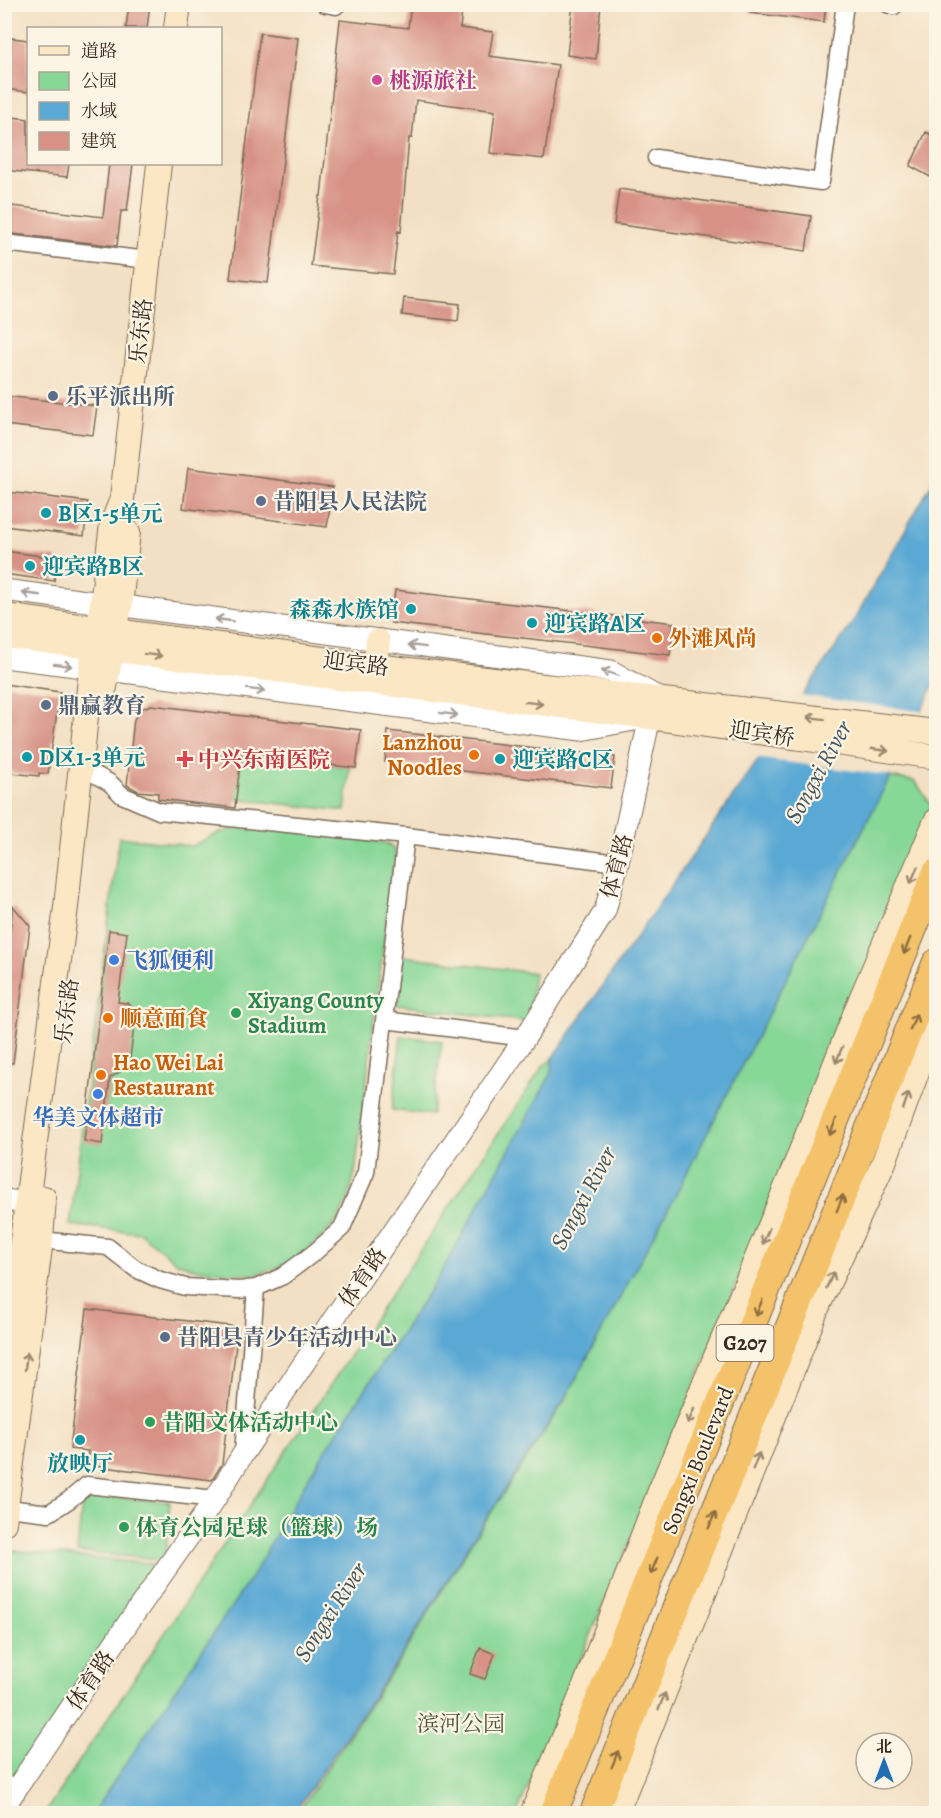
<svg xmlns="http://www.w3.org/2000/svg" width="941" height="1818" viewBox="0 0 941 1818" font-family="Alegreya,'Noto Serif SC',serif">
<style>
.green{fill:#87d797;stroke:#61805a;stroke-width:1.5}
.water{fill:#5aa9d4;stroke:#4a6a79;stroke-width:1.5}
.pier{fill:#f3e0c4}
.building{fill:#d79285}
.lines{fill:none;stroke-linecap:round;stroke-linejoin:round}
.minor-casing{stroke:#7b6a58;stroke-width:19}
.tertiary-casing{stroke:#7b6a58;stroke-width:23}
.secondary-casing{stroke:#7b6a58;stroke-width:26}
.trunk-casing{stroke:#7b6a58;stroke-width:29}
.minor{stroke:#fff;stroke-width:16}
.tertiary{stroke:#fff;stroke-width:21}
.secondary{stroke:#fbe7c3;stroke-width:24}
.trunk{stroke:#f4c26a;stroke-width:27}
.oneway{stroke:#a79f9a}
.oneway2{stroke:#9b8870}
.oneway3{stroke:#8e6e40}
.hotel-dot{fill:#d1479c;stroke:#fcf5e5;stroke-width:2}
.service-dot{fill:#5c6f8a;stroke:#fcf5e5;stroke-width:2}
.culture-dot{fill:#0f9aa8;stroke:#fcf5e5;stroke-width:2}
.food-dot{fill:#e8710a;stroke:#fcf5e5;stroke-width:2}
.health-dot{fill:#e0444e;stroke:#fcf5e5;stroke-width:2}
.shop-dot{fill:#3f7fe0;stroke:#fcf5e5;stroke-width:2}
.leisure-dot{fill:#2e9e5b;stroke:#fcf5e5;stroke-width:2}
.labels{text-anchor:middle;stroke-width:4.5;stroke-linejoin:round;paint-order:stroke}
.shield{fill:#fcf5e5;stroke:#75675a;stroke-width:1.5}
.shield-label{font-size:21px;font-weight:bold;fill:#3b2a1e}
.hotel-label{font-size:22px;font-weight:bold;fill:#b23c85;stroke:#fcf5e5;text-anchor:start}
.street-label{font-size:22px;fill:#3b2a1e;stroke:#fcf5e5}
.service-label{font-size:22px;font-weight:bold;fill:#4e5e75;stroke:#fcf5e5;text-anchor:start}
.culture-label{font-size:22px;font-weight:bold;fill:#0d838f;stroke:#fcf5e5;text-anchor:start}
.food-label{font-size:22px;font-weight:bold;fill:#c56008;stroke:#fcf5e5;text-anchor:start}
.health-label{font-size:22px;font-weight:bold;fill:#be3a42;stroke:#fcf5e5;text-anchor:start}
.shop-label{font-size:22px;font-weight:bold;fill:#366cbe;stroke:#fcf5e5;text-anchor:start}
.leisure-label{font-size:22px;font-weight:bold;fill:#27864d;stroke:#fcf5e5;text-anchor:start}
.park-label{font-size:22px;fill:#4e553c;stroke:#fcf5e5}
.water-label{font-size:24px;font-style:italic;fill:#46565e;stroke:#fcf5e5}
</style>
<rect width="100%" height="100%" fill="#fcf5e5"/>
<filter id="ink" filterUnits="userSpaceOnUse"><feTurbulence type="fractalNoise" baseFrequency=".0167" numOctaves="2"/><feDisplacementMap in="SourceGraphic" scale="12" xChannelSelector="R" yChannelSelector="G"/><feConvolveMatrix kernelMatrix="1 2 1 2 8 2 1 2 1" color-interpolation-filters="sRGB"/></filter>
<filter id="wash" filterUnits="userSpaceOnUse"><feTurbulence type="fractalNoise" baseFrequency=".008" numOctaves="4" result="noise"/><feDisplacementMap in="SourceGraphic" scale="24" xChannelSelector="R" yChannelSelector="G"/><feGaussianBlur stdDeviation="1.35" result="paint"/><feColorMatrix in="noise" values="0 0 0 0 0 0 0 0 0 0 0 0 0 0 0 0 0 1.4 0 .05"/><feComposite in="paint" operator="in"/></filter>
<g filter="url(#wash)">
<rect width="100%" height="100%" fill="#f3e0c4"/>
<!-- green -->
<path class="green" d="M241 755 350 767 345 811 236 799Z
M887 777 915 781 935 811 853 1002 517 1813 297 1814 399 1661 475 1537 565 1400Z
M238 828 286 829 385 843 393 847 395 853 355 1173 348 1200 337 1221 326 1233 301 1256 279 1267 254 1275 195 1269 175 1261 140 1233 70 1225 119 837 192 846 219 833Z
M403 956 534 973 528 1022 397 1005Z
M401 1036 442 1041 432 1115 392 1110Z
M559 1055 555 1078 451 1273 107 1813 44 1814 544 1065Z
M83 1494 170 1502 165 1560 77 1552Z
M8 1550 163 1565 5 1800 4 1581Z"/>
<!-- water -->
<path class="water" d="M936 476V680L890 777 672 1202 565 1399 474 1537 397 1662 294 1813 92 1814 254 1573 311 1473 442 1271 550 1076 553 1058 851 625Z"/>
<!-- pier -->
<path class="pier" d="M799 695 925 712 894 776 755 758Z"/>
<g id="blocks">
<!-- building -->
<path class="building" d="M129 4H150L147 28H126Z
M411 4H463L460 28 493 32 489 56 558 65 544 159 490 153 495 111 416 100 412 138H409L401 232 398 231 393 274 311 266 320 196H321L340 20 408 28Z
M573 4H601L596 59 567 55Z
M751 4H826L824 22 750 13Z
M260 33 298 38 268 283 230 279Z
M4 37 28 40V92L4 89Z
M4 116 28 119V164H69L67 177 4 170Z
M926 132 936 137V180L910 166Z
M109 164H133L127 211H121L117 246 4 233V205L103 217Z
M619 189 811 216 806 251 614 224Z
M404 298 460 304 458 321 402 315Z
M4 396 97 406 93 435 4 425Z
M188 468 333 487 327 527 183 508Z
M8 492 88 502 84 536 4 526Z
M4 551 57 558 54 581 4 574Z
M395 590 674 623 670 655 391 623Z
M4 684 60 692 48 774 39 773V776L11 773V769L4 768Z
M151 705 361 730 356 768 241 755 235 808 158 799V793L138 791 127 785 134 719 141 709Z
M388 731 615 757 611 788 385 762Z
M13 906 30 926 13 1063 4 1062V976Z
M109 930 127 933 118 1002 127 1003 136 1011 129 1066 110 1078 102 1144 84 1141Z
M87 1309 238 1327 222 1464 212 1480 87 1465 88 1451 70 1449Z
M480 1648 495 1654 485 1679 470 1674Z"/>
</g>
</g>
<g filter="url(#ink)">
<use href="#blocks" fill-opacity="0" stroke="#7b6a58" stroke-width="1.5"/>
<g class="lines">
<defs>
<path id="minor" d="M325 4 336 6
M887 4 894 6 896 4
M656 158 821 182 845 4
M4 243 148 260
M94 774 110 783 122 795 159 811 406 836 618 863
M385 1020 525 1038
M41 1240 108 1247 136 1269 160 1280 185 1287 239 1290 256 1288 283 1276 315 1252 342 1228 366 1172 406 836
M243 1454 256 1288
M7 1508 49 1513 69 1500 87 1485 215 1499"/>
<path id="tertiary" d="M4 590 611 671 659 698
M4 657 581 730 650 717 618 863 605 911 525 1038 337 1314 243 1454 215 1499 128 1623 4 1807
M4 1200 29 1203"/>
<path id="secondary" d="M176 28 179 4
M4 616 375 666 936 732
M4 636 650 717 936 757
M375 666 378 641
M105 687 120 606 128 532
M4 1377 66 907 91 669 102 604 112 524 122 499 159 164
M4 1523 41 1240 44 1198
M532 1814 580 1699 660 1491 795 1166 861 999 936 821
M616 1814 817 1308 884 1162 936 1020"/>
<path id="trunk" d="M553 1814 936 873
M593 1814 936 963"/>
</defs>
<!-- minor casing -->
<use href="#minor" class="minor-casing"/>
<!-- tertiary casing -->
<use href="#tertiary" class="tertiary-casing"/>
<!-- secondary casing -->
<use href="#secondary" class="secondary-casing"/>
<!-- trunk casing -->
<use href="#trunk" class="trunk-casing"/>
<!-- minor -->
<use href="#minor" class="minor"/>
<!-- tertiary -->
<use href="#tertiary" class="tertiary"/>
<!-- secondary -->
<use href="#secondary" class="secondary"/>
<!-- trunk -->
<use href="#trunk" class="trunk"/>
</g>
<!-- one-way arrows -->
<defs><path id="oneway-shaft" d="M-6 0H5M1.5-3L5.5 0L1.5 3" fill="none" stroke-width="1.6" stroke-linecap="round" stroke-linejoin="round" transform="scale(1.5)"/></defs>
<g class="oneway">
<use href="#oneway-shaft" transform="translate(31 594) rotate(-172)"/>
<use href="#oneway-shaft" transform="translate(224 620) rotate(-172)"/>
<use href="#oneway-shaft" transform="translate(417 646) rotate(-173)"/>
<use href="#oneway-shaft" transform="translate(63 665) rotate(7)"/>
<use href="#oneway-shaft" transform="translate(610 673) rotate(-162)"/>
<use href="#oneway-shaft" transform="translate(256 690) rotate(7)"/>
<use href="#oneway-shaft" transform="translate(449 714) rotate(7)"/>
</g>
<g class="oneway2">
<use href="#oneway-shaft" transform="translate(153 655) rotate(7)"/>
<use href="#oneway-shaft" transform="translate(534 703) rotate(7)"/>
<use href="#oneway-shaft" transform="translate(816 718) rotate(-173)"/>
<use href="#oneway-shaft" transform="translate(880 750) rotate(8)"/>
<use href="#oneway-shaft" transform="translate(914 875) rotate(113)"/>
<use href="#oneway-shaft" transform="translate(839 1055) rotate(112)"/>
<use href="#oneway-shaft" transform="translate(906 1101) rotate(-71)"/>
<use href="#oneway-shaft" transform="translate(766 1236) rotate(113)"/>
<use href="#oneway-shaft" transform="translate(830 1280) rotate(-65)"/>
<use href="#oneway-shaft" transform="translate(26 1361) rotate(-83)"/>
<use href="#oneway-shaft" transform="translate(691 1416) rotate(113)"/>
<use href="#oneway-shaft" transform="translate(756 1461) rotate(-68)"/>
<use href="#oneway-shaft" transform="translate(662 1701) rotate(-68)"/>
</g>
<g class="oneway3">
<use href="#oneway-shaft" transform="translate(907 946) rotate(112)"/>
<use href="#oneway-shaft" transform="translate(913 1022) rotate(-68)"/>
<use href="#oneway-shaft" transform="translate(833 1127) rotate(112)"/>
<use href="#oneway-shaft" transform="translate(840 1203) rotate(-68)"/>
<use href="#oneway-shaft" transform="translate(759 1308) rotate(112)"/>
<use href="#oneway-shaft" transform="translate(712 1520) rotate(-68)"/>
<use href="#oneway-shaft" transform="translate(654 1566) rotate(112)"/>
<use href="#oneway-shaft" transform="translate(615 1759) rotate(-68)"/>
</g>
</g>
<!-- markers -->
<circle class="hotel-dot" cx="377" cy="80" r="6"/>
<g class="service-dot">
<circle cx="53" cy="396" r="6"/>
<circle cx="261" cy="501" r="6"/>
<circle cx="46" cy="705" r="6"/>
<circle cx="165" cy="1337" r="6"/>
</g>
<g class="culture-dot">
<circle cx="46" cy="513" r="6"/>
<circle cx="30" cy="566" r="6"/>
<circle cx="411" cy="609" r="6"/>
<circle cx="532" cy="623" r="6"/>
<circle cx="27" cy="757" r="6"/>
<circle cx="500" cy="759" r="6"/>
<circle cx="80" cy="1440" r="6"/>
</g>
<g class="food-dot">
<circle cx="657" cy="638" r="6"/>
<circle cx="474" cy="755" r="6"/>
<circle cx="108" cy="1018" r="6"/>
<circle cx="101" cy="1075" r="6"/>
</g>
<path class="health-dot" d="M182 750h6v6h6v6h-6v6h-6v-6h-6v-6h6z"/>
<g class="shop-dot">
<circle cx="114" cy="960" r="6"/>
<circle cx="98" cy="1094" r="6"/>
</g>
<g class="leisure-dot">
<circle cx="236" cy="1013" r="6"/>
<circle cx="150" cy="1422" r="6"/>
<circle cx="124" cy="1527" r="6"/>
</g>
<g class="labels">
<!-- shield labels -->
<rect class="shield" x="716.5" y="1325" width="57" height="36" rx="4.5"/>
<g class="shield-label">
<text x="745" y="1350">G207</text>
</g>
<!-- hotel labels -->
<g class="hotel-label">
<text x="389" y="88">桃源旅社</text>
</g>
<!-- street labels -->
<g class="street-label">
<text transform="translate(140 331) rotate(-84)" y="8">乐东路</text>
<text transform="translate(356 663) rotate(7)" y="8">迎宾路</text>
<text transform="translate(762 733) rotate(8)" y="8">迎宾桥</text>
<text transform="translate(616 866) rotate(-75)" y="8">体育路</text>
<text transform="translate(66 1011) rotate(-83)" y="8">乐东路</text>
<text transform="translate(362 1277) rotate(-56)" y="8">体育路</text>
<text transform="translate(697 1460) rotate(-68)" y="8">Songxi Boulevard</text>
<text transform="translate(90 1680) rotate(-56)" y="8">体育路</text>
</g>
<!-- service labels -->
<g class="service-label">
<text x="65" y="404">乐平派出所</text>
<text x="273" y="509">昔阳县人民法院</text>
<text x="58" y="713">鼎赢教育</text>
<text x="177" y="1345">昔阳县青少年活动中心</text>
</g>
<!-- culture labels -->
<g class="culture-label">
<text x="58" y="521">B区1-5单元</text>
<text x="42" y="574">迎宾路B区</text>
<text x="399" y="617" text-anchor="end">森森水族馆</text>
<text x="544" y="631">迎宾路A区</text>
<text x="39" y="765">D区1-3单元</text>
<text x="512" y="767">迎宾路C区</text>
<text x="80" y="1471" text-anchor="middle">放映厅</text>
</g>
<!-- food labels -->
<g class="food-label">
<text x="669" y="646">外滩风尚</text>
<text x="462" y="750" text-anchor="end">Lanzhou<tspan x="462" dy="25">Noodles</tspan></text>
<text x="120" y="1026">顺意面食</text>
<text x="113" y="1070">Hao Wei Lai<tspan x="113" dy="25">Restaurant</tspan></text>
</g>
<!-- health labels -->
<g class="health-label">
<text x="198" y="767">中兴东南医院</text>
</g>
<!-- shop labels -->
<g class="shop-label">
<text x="126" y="968">飞狐便利</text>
<text x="98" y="1125" text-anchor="middle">华美文体超市</text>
</g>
<!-- leisure labels -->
<g class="leisure-label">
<text x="248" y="1008">Xiyang County<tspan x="248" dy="25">Stadium</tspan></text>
<text x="162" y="1430">昔阳文体活动中心</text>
<text x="136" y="1535">体育公园足球（篮球）场</text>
</g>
<!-- park labels -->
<g class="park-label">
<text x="461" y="1731">滨河公园</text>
</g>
<!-- water labels -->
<g class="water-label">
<text transform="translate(818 772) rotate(-61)" y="8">Songxi River</text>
<text transform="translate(583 1198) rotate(-62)" y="8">Songxi River</text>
<text transform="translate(330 1612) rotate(-57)" y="8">Songxi River</text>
</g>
</g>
<!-- margin -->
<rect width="941" height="1818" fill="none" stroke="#fcf5e5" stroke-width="24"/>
<!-- legend -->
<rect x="27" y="27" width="195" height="138" fill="#fcf5e5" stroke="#afa495" stroke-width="1.5"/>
<rect x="39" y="46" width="30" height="9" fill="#fbe7c3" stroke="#afa495" stroke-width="1.5"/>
<text x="81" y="57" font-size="18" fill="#3b2a1e">道路</text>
<rect x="39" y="72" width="30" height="18" fill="#87d797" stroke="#afa495" stroke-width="1.5"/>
<text x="81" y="87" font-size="18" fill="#3b2a1e">公园</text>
<rect x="39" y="102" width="30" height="18" fill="#5aa9d4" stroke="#afa495" stroke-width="1.5"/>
<text x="81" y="117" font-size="18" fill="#3b2a1e">水域</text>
<rect x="39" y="132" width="30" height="18" fill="#d79285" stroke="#afa495" stroke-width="1.5"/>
<text x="81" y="147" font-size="18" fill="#3b2a1e">建筑</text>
<!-- north arrow -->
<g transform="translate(884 1761)"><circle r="28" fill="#fcf5e5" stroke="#afa495" stroke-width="1.5"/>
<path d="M0-4.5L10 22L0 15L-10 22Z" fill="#1f6fb2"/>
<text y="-9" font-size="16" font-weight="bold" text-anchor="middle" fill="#3b2a1e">北</text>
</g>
</svg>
